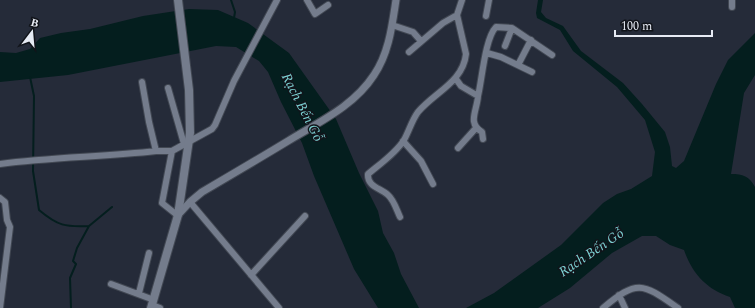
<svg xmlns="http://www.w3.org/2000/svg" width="755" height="308" viewBox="0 0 755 308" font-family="Spectral,serif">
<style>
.water{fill:#041e1e}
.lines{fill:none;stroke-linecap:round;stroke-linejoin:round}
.stream{stroke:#041e1e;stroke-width:2}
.minor-casing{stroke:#424853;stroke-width:8}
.tertiary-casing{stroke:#424853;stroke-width:9}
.secondary-casing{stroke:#424853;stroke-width:10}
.minor{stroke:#747c8c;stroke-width:6}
.tertiary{stroke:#747c8c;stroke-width:7}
.secondary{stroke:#747c8c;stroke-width:8}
.labels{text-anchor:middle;stroke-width:3;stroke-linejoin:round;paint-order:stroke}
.water-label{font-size:14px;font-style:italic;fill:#7cd1d3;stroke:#11141a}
</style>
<rect width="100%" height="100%" fill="#252b39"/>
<!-- water -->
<path class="water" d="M538 0H543L541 12 546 18 563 26 581 51 623 83 642 104 665 132 670 147 672 166 676 168 684 161 716 84 728 60 755 33V75L744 93 731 174C743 174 749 176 755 187V308H735L730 297C706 289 692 273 684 250L670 245 656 236H642L612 253 570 288 538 308H466L494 293 561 245 603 203 617 194 631 189 652 176 655 152 645 120 617 87 573 51 560 30 537 18 536 13Z
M189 9 218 10 248 23 289 53 336 119 359 173 378 211 383 233 394 253 401 274 419 308H378L354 269 314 176 302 143 281 102 268 72 259 61 236 47 216 46 68 75 0 82V52L16 53 30 49 40 38 61 33 90 29 143 16Z"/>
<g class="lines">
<!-- stream -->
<path class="stream" d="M231 0 235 12 234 18
M30 77 34 96 33 171 39 210C58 226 65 227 89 226L112 207
M71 308 70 278 76 264 73 261 77 248 89 226"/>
<defs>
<path id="minor" d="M307 0 315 14 328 5
M732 7V0
M486 16 489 0
M392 25 413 32 421 41
M505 46 512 28
M409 52 443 23 457 15
M487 53 501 57 532 72
M518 65 531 40
M456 79 461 86 478 96C482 80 485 38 496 27L512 28 552 55
M142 82 149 122 156 151H172
M168 88 184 144
M478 96C477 111 467 123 482 132L483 139
M403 141 421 161 433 184
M458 148 476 128
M0 164C52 157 104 157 156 151
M0 198 5 202 7 220 10 227 0 308
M190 202 279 308
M177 215 162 203 172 151 212 129 215 125 234 81 277 0
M400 217C397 211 394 200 388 195 381 188 367 187 368 174 380 164 396 153 404 140 409 131 412 120 418 112 435 92 463 82 466 54L457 15 462 0
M251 275 305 216
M111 284 154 300
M139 293 149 253
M619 295 625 308
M152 305 160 308
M603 308C638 279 642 283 678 308"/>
<path id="tertiary" d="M178 215 190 202 202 192C231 175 260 158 288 141 319 122 354 106 374 75 389 53 392 26 396 0"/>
<path id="secondary" d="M151 308 178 215 190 133 189 90 178 0"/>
</defs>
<!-- minor casing -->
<use href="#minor" class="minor-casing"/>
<!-- tertiary casing -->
<use href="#tertiary" class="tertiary-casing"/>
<!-- secondary casing -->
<use href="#secondary" class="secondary-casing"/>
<!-- minor -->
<use href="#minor" class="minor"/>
<!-- tertiary -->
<use href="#tertiary" class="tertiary"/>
<!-- secondary -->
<use href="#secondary" class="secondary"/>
</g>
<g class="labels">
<!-- water labels -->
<g class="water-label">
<text transform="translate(303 107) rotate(63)" y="5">Rạch Bến Gỗ</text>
<text transform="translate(591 252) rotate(-34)" y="5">Rạch Bến Gỗ</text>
</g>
</g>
<!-- north arrow -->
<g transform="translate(32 32) rotate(16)" stroke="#11141a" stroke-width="3" paint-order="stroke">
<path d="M0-3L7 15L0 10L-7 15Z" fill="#e7ebf4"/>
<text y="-6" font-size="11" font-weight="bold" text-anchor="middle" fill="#e7ebf4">B</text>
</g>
<!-- scale -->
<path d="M615 30v6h97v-6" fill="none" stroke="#e7ebf4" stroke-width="2"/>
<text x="621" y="30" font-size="12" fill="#e7ebf4" stroke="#11141a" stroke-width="3" paint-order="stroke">100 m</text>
</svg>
